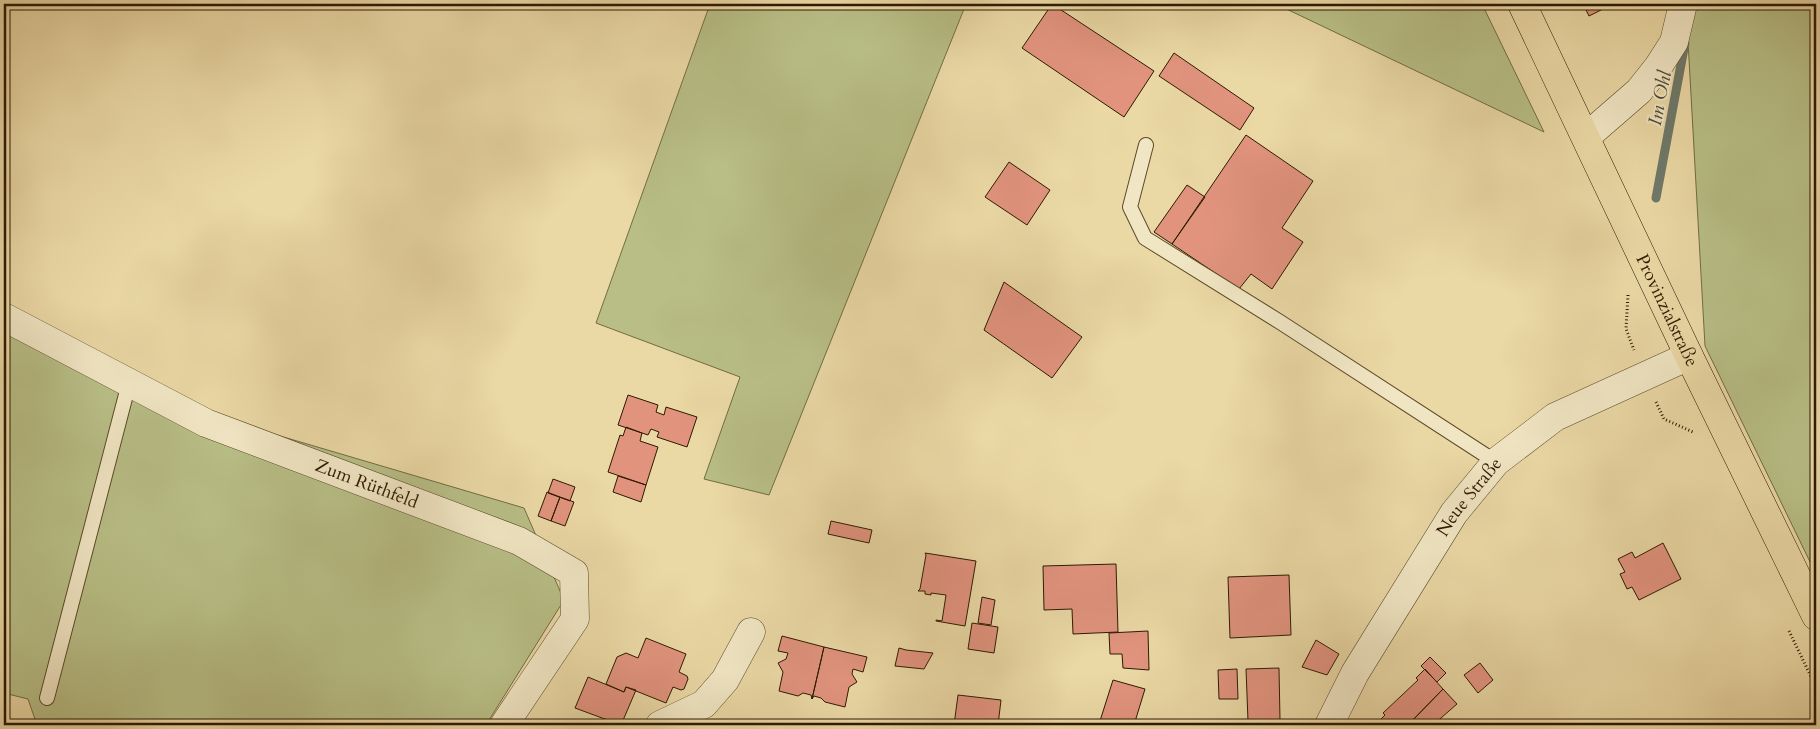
<svg xmlns="http://www.w3.org/2000/svg" width="1820" height="729" viewBox="0 0 1820 729" font-family="Cardo,serif">
<style>
.green{fill:#b8be86;stroke:#726c43}
.lines{fill:none;stroke-linecap:round;stroke-linejoin:round}
.stream{stroke:#6f796a;stroke-width:9}
.building{fill:#e1937e;stroke:#2d1a00}
.lane-casing{stroke:#5c4a29;stroke-width:16}
.street-casing{stroke:#5c4a29;stroke-width:29}
.primary-casing{stroke:#2d1a00;stroke-width:29}
.path{stroke:#2d1a00;stroke-width:3;stroke-dasharray:1 2.5;stroke-linecap:butt}
.lane{stroke:#f1e6c4;stroke-width:14}
.street{stroke:#f1e6c4;stroke-width:28}
.primary{stroke:#ead8a5;stroke-width:28}
.labels{text-anchor:middle;stroke-width:4;stroke-linejoin:round;paint-order:stroke}
.street-label{font-size:18px;fill:#2d1a00;stroke:#f1e6c4}
.water-label{font-size:19px;font-style:italic;fill:#4e4935;stroke:#f1e6c4}
</style>
<rect width="100%" height="100%" fill="#ead8a5"/>
<filter id="stains"><feTurbulence type="fractalNoise" baseFrequency=".004" numOctaves="4"/><feColorMatrix values="0 0 0 0 .2 0 0 0 0 .09 0 0 0 0 .02 0 0 0 .5 -.17"/></filter>
<radialGradient id="worn" r=".72"><stop offset=".6" stop-color="#630" stop-opacity="0"/><stop offset="1" stop-color="#630" stop-opacity=".3"/></radialGradient>
<!-- green -->
<path class="green" d="M710 4H966L769 495 704 479 740 377 596 323Z
M1276 4H1482L1544 132Z
M1697 4H1816V564L1813 568 1705 346 1688 41Z
M4 327 114 387 524 508 564 600 486 725H37L28 699 4 693Z"/>
<g class="lines">
<!-- stream -->
<path class="stream" d="M1656 198 1685 43"/>
</g>
<!-- building -->
<path class="building" d="M1052 4 1154 71 1124 117 1022 48Z
M1583 4H1613L1589 16Z
M1174 53 1254 108 1240 130 1159 76Z
M1246 135 1313 181 1282 228 1303 242 1272 289 1251 274 1239 289 1172 244Z
M1009 162 1050 190 1027 225 985 197Z
M1187 185 1205 197 1172 244 1154 232Z
M1004 282 1082 337 1052 378 984 330Z
M628 395 658 405 656 412 664 415 666 407 697 417 687 447 657 437 659 432 651 429 648 435 618 425Z
M626 427 642 433 640 441 658 447 646 485 608 472 620 435 623 436Z
M618 476 646 485 641 502 613 492Z
M553 479 575 487 570 501 548 493Z
M547 492 560 497 551 521 538 516Z
M560 497 574 502 565 526 551 521Z
M831 521 872 530 869 543 828 534Z
M1663 543 1681 579 1639 600 1632 587 1627 589 1620 574 1625 572 1618 559 1632 552 1635 558Z
M925 553 976 561 965 626 936 621V620L942 621 946 595 931 593V595L925 594V591H918L920 589 926 555Z
M1116 564 1118 632 1073 634 1072 609 1044 610 1043 566Z
M1289 575 1291 635 1230 638 1228 577Z
M982 597 995 600 991 625 978 623Z
M972 623 998 627 994 653 968 649Z
M1148 631 1149 670 1123 668 1122 654H1110L1109 633Z
M782 636 824 647 812 699 811 695 803 693 798 696 779 691 783 672 778 663 786 659 788 653 778 651Z
M646 638 686 654 679 672 687 676 688 679 684 689 681 690 673 687 666 703 626 687 624 692 606 684 617 657 626 653 638 658Z
M1316 640 1339 654 1327 675 1302 667Z
M824 647 867 657 863 672 853 669 852 674 857 682 849 687 845 707 825 702 821 698 814 696 812 699Z
M899 648 906 650 933 653 924 669 895 666Z
M1430 657 1446 673 1437 682 1421 666Z
M1480 663 1493 680 1478 693 1464 675Z
M1279 668 1280 720 1248 721 1246 669Z
M1237 669 1238 699H1219L1218 670Z
M1425 669 1443 689 1408 725H1377L1376 724 1385 715 1383 713 1418 680 1416 678Z
M588 677 624 692 626 687 636 690 621 725 575 708Z
M1113 680 1145 689 1134 725 1099 724Z
M1443 689 1457 704 1433 725H1408Z
M958 695 1001 700 998 725H954Z"/>
<g class="lines">
<defs>
<path id="lane" d="M1146 145 1130 207 1145 238 1280 322 1496 462
M47 698 129 383"/>
<g id="street">
<path d="M1586 137 1639 91 1658 67 1674 42 1683 4"/>
<path id="s1" d="M4 317 206 423 519 541 574 573 575 619 504 725"/>
<path d="M660 725 704 704 725 680 751 632"/>
<path id="s2" d="M1329 725 1355 673 1454 513 1496 462 1555 417 1689 356"/>
</g>
<g id="primary">
<path id="s3" d="M1522 4 1689 356 1816 616"/>
</g>
</defs>
<!-- lane casing -->
<use href="#lane" class="lane-casing"/>
<!-- street casing -->
<use href="#street" class="street-casing"/>
<!-- primary casing -->
<use href="#primary" class="primary-casing"/>
<!-- path -->
<path class="path" d="M1628 295 1626 329 1634 350
M1656 402 1664 419 1693 432
M1789 631 1816 687"/>
<!-- lane -->
<use href="#lane" class="lane"/>
<!-- street -->
<use href="#street" class="street"/>
<!-- primary -->
<use href="#primary" class="primary"/>
</g>
<g class="labels">
<!-- street labels -->
<g class="street-label">
<text dy="6" stroke="none"><textPath href="#s3" startOffset="339">Provinzialstraße</textPath></text>
<text dy="6" stroke="none"><textPath href="#s1" startOffset="400">Zum Rüthfeld</textPath></text>
<text dy="6" stroke="none"><textPath href="#s2" startOffset="268">Neue Straße</textPath></text>
</g>
<!-- water labels -->
<g class="water-label">
<text transform="translate(1659 98) rotate(-79)" y="7">Im Ohl</text>
</g>
</g>
<!-- margin -->
<rect width="1820" height="729" fill="none" stroke="#ead8a5" stroke-width="20"/>
<rect x="5" y="5" width="1810" height="719" fill="none" stroke="#2d1a00" stroke-width="2.5"/>
<rect x="10" y="10" width="1800" height="709" fill="none" stroke="#2d1a00"/>
<rect width="100%" height="100%" filter="url(#stains)"/>
<rect width="100%" height="100%" fill="url(#worn)"/>
</svg>
